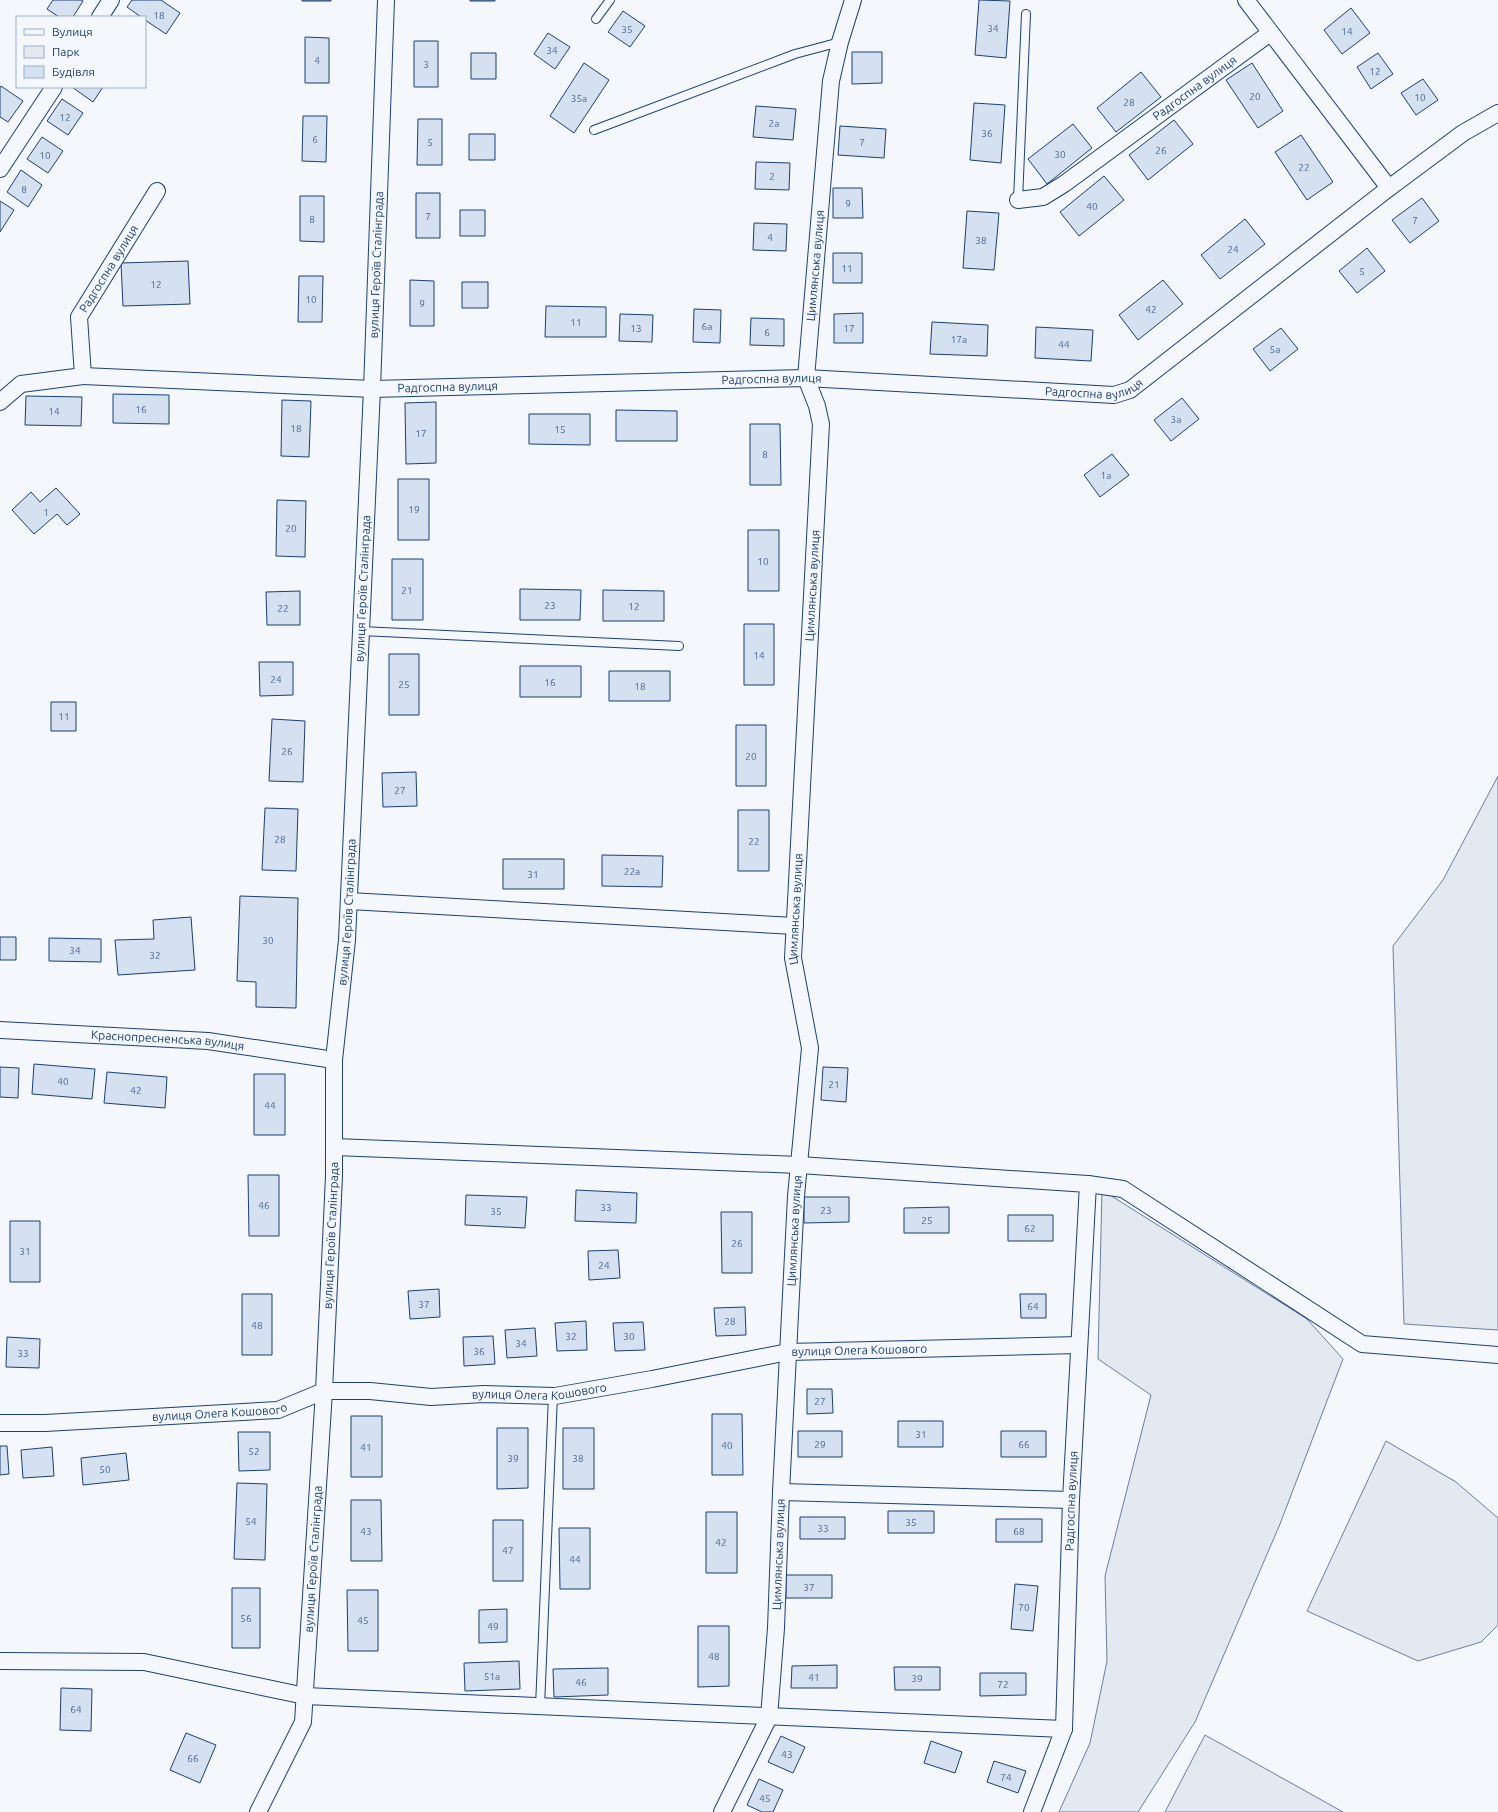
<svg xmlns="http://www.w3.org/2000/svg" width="1498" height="1812" viewBox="0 0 1498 1812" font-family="Ubuntu,sans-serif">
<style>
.green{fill:#e3e9f0;stroke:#687fa3}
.building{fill:#d5e0f0;stroke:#1d3f73}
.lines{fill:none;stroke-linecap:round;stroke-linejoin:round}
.service-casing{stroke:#1d3f73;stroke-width:10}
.minor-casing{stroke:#1d3f73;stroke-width:18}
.service{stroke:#f4f7fb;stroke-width:8}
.minor{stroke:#f4f7fb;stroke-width:16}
.labels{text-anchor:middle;stroke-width:3;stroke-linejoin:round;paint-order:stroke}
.number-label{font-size:10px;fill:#4b6792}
.street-label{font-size:12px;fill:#1d3f73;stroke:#f4f7fb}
</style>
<rect width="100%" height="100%" fill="#f4f7fb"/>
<!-- green -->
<path class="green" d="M1498 776V1330L1404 1324 1393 946 1443 880Z
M1102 1190 1307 1319 1343 1359 1280 1524 1195 1722 1138 1812H1059L1090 1743 1107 1661 1105 1576 1151 1395 1098 1359Z
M1386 1441 1456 1482 1498 1518V1625L1481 1642 1418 1661 1307 1611Z
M1205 1735 1343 1812H1165Z"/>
<!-- building -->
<path class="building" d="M53 0H81L83 1 73 17H59L47 9Z
M132 0H161L180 13 166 34 145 20V17H141L127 7Z
M302 0H331V1H302Z
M470 0H495V1H470Z
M979 0 1010 1 1006 58 975 55Z
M1351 8 1370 33 1342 54 1324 30Z
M623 11 645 26 630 47 608 32Z
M548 33 570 47 555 69 534 54Z
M305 37 329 38V83H305Z
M414 41H438V87H414Z
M852 52H882V83L852 84Z
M471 53H496V79H471Z
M1378 53 1393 74 1371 89 1357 67Z
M584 63 609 80 574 133 550 116Z
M1252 63 1283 111 1258 128 1226 80Z
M1141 72 1161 97 1116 132 1097 108Z
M1423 79 1438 100 1416 115 1401 93Z
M1 86 23 101 8 122 0 117V88Z
M72 87H103L93 102Z
M62 99 83 113 68 135 47 121Z
M974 103 1005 105 1001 163 970 160Z
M756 106 796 109 793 140 753 137Z
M303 116H327L326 162 302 161Z
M418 119H442V165H417Z
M1174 120 1193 144 1148 180 1129 155Z
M1073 124 1092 148 1047 184 1028 159Z
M840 126 886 129 884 158 838 155Z
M469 134H495V160H469Z
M1301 135 1333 182 1307 200 1275 152Z
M42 137 63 151 48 173 27 159Z
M756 162 790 163 789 190 755 189Z
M21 170 42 185 28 207 7 192Z
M1104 176 1124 200 1079 236 1060 212Z
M833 188H862L863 218H833Z
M416 193H440V238H416Z
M300 196H324V242L300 241Z
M1422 198 1439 221 1410 243 1392 220Z
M0 201 14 210 0 232Z
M460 210H485V236H460Z
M967 211 999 213 994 270 963 268Z
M1245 219 1265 244 1220 279 1201 255Z
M754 223 787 224 786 251 753 250Z
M1367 248 1385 271 1357 293 1339 271Z
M833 253H862V283H833Z
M188 261 190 304 123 306 121 263Z
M299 276H323L322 322H298Z
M410 280 434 281V326H410Z
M1163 280 1183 304 1138 340 1119 315Z
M462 282H488V308H462Z
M546 306 606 307V337H545Z
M694 309 721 310 720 343 693 342Z
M863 313V343H834V314Z
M620 314 653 315 652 342 619 341Z
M751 318 784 319V346L750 345Z
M932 322 988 325 987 356 930 354Z
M1036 327 1093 330 1091 361 1035 358Z
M1281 328 1298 349 1270 371 1253 349Z
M113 394 169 395V424L113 423Z
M26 396 82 397 81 426 25 425Z
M1182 398 1199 419 1171 441 1154 420Z
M282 400 311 401 309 457 281 456Z
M436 402V463L406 464 405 403Z
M616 410 677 411V441H616Z
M529 414H590V445L529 444Z
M750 424H780L781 485H750Z
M1112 454 1129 475 1100 497 1084 475Z
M398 479H429V540H398Z
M56 488 80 514 67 525 57 514 34 534 12 510 31 492 40 502Z
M277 500 306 501 305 557 276 556Z
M748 530H779V591H748Z
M392 559H423V620H392Z
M520 589 581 590 580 620H520Z
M603 590 664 591V621H603Z
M300 591V625H267L266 592Z
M744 624H774V685H744Z
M389 654H419V715H389Z
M259 662H293V695L260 696Z
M520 666H581V697H520Z
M609 671H670V701H609Z
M51 702H76V731H51Z
M272 719 305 721 303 782 269 781Z
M736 725H766V786H736Z
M416 772 417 806 383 807 382 773Z
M265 808 298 809 296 871 262 870Z
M738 810H769V871H738Z
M602 855 663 856 662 887 602 886Z
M503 859H564V889H503Z
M240 896 298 898 296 1008 256 1007V982L237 981Z
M191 917 195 970 118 975 115 940 154 939 153 920Z
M0 937H16V960H0Z
M49 938 101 939V962L49 961Z
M34 1064 95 1069 92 1099 32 1094Z
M0 1067 19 1068 18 1098 0 1097Z
M823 1067 848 1068 846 1102 821 1100Z
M107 1072 167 1077 165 1108 104 1103Z
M254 1074H285V1135H254Z
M248 1175H279V1236H249Z
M576 1190 637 1193 636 1223 575 1221Z
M466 1195 527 1197 525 1228 465 1225Z
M804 1197H849V1222L804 1223Z
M949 1207V1233H904V1208Z
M721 1212H752V1273H722Z
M1008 1215H1053V1241H1008Z
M10 1221H40V1282H10Z
M618 1250 620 1278 589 1280 588 1251Z
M439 1289 440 1317 410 1319 408 1291Z
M242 1294H272V1355H242Z
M1020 1294H1046V1318H1021Z
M745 1307 746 1335 716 1336 714 1308Z
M586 1321 587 1350 557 1351 555 1323Z
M643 1322 645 1350 615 1351 613 1323Z
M535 1328 537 1356 507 1358 505 1330Z
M493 1336 495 1364 464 1366 463 1337Z
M7 1337 40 1339 39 1368 6 1367Z
M807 1389H832L833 1413 807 1414Z
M712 1414H742L743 1475H712Z
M351 1416H382V1477H351Z
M898 1421H943V1447H898Z
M497 1428H528V1488L497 1489Z
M563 1428H594V1489H563Z
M798 1431H842V1457H798Z
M1001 1431H1046V1457H1001Z
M238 1432H270V1470L239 1471Z
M0 1446H7L9 1474 0 1475Z
M52 1447 54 1476 23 1478 21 1450Z
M126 1453 129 1480 83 1485 81 1458Z
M237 1483 267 1484 265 1560 234 1559Z
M351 1500H381L382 1561H351Z
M888 1511H934V1533H888Z
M706 1512H737V1573H706Z
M800 1517H845V1539H800Z
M996 1519H1042V1542H996Z
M493 1520H523V1581H493Z
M559 1528H590V1589H560Z
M786 1575H832V1598H786Z
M1015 1584 1038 1586 1033 1631 1011 1629Z
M232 1588H260V1648H232Z
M347 1590H378V1651H348Z
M507 1609V1642L479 1643V1610Z
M698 1626H729V1686L698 1687Z
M519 1661 520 1689 465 1691 464 1663Z
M837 1665V1688H791L792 1666Z
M894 1667H940V1690H895Z
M608 1668V1695L554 1697 553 1669Z
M980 1673H1026V1695L980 1696Z
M61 1688 92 1689 91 1731 60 1730Z
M186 1733 216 1745 200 1783 170 1770Z
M781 1736 805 1747 793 1773 768 1762Z
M931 1741 962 1752 955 1773 924 1763Z
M994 1761 1026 1771 1018 1793 987 1782Z
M759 1779 783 1790 773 1812H762L747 1805Z"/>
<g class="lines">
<defs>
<path id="service" d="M596 19 610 0
M594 130 795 54 840 42
M1018 200 1026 14
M361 631 679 646
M540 1707 553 1395"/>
<g id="minor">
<path d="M1246 0 1389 188"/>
<path d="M100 17 111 0"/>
<path d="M0 169 54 87"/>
<path id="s1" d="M1018 200 1043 197 1064 184 1270 33"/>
<path id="s2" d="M83 376 372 389 806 378 1114 395 1130 390 1389 188 1463 133 1498 113"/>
<path id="s3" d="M0 402 21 384 83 376 79 317 157 191"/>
<path d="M349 901 795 926"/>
<path id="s4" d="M0 1030 208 1041 334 1060"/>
<path d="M334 1147 799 1165 1088 1184 1123 1189 1362 1344 1498 1355"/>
<path id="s5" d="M0 1423H45L278 1410 324 1391H370L431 1397 484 1394 555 1396 652 1379 788 1352 1079 1345"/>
<path d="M781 1492 1071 1500"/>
<path d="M1 1661 144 1662 305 1696 1064 1729"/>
<path id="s6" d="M258 1812 303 1722 324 1391 334 1176V1060L347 940 372 389 386 0"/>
<path id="s7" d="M722 1812 769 1717 776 1628 781 1492 796 1196 810 1048 793 958 821 424 817 406 806 378 831 81 840 42 853 0"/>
<path id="s8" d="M1032 1812 1064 1729 1071 1500 1088 1184"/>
</g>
</defs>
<!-- service casing -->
<use href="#service" class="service-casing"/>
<!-- minor casing -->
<use href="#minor" class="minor-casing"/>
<!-- service -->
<use href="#service" class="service"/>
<!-- minor -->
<use href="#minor" class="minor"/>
</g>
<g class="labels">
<!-- number labels -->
<g class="number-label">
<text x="159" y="19">18</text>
<text x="993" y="32">34</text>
<text x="627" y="33">35</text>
<text x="1347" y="35">14</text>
<text x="552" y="54">34</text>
<text x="317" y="64">4</text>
<text x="426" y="68">3</text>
<text x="1375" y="75">12</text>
<text x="1255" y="100">20</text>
<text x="1420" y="101">10</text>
<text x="579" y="102">35а</text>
<text x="1129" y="106">28</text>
<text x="65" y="121">12</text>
<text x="774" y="127">2а</text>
<text x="987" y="137">36</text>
<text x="315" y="143">6</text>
<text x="430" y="146">5</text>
<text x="862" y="146">7</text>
<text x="1161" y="154">26</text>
<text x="1060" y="158">30</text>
<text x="45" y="159">10</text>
<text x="1304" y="171">22</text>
<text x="772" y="180">2</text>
<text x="24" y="193">8</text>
<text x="848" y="207">9</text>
<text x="1092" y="210">40</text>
<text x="428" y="220">7</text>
<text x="312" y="223">8</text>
<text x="1415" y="224">7</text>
<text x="770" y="241">4</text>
<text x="981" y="244">38</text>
<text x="1233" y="253">24</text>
<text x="847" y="272">11</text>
<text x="1362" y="275">5</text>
<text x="156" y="288">12</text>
<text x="311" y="303">10</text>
<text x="422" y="307">9</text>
<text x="1151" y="313">42</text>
<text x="576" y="326">11</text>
<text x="707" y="330">6а</text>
<text x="636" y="332">13</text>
<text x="849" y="332">17</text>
<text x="767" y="336">6</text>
<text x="959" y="343">17а</text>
<text x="1064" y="348">44</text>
<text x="1275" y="353">5а</text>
<text x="141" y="413">16</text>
<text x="54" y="415">14</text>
<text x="1176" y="423">3а</text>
<text x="296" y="432">18</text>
<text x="560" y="433">15</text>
<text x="421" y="437">17</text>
<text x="765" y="458">8</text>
<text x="1106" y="479">1а</text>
<text x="414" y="513">19</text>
<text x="46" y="516">1</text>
<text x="291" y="532">20</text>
<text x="763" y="565">10</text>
<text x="407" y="594">21</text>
<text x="550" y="609">23</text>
<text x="634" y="610">12</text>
<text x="283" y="612">22</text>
<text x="759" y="659">14</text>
<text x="276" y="683">24</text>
<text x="550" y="686">16</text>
<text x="404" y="688">25</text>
<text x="640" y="690">18</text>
<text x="64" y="720">11</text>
<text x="287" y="755">26</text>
<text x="751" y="760">20</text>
<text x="400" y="794">27</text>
<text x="280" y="843">28</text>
<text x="754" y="845">22</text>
<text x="632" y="875">22а</text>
<text x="533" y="878">31</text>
<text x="268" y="944">30</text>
<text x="75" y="954">34</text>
<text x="155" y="959">32</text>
<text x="63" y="1085">40</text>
<text x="834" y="1088">21</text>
<text x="136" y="1094">42</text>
<text x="270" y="1109">44</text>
<text x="264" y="1209">46</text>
<text x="606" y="1211">33</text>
<text x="826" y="1214">23</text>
<text x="496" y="1215">35</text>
<text x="927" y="1224">25</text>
<text x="1030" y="1232">62</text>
<text x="737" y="1247">26</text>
<text x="25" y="1255">31</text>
<text x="604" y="1269">24</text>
<text x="424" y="1308">37</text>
<text x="1033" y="1310">64</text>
<text x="730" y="1325">28</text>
<text x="257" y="1329">48</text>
<text x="571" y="1340">32</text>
<text x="629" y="1340">30</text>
<text x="521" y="1347">34</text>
<text x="479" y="1355">36</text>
<text x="23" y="1357">33</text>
<text x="820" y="1405">27</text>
<text x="921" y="1438">31</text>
<text x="820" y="1448">29</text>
<text x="1024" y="1448">66</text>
<text x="727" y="1449">40</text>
<text x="366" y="1451">41</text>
<text x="254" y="1455">52</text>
<text x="513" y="1462">39</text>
<text x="578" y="1462">38</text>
<text x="105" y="1473">50</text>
<text x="251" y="1525">54</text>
<text x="911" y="1526">35</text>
<text x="823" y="1532">33</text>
<text x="366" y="1535">43</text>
<text x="1019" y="1535">68</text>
<text x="721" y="1546">42</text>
<text x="508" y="1554">47</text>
<text x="575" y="1563">44</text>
<text x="809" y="1591">37</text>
<text x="1024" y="1611">70</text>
<text x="246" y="1622">56</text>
<text x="363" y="1624">45</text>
<text x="493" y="1630">49</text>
<text x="714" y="1660">48</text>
<text x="492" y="1680">51а</text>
<text x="814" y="1681">41</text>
<text x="917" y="1682">39</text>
<text x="581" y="1686">46</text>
<text x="1003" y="1688">72</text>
<text x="76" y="1713">64</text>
<text x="787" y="1758">43</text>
<text x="193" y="1762">66</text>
<text x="1006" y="1781">74</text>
<text x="765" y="1802">45</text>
</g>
<!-- street labels -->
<g class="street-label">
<text dy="4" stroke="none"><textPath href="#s1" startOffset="212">Радгоспна вулиця</textPath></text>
<text dy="4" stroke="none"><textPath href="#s6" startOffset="1560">вулиця Героїв Сталінграда</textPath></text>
<text dy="4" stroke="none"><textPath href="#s7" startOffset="1564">Цимлянська вулиця</textPath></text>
<text dy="4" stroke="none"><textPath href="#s3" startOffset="206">Радгоспна вулиця</textPath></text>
<text dy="4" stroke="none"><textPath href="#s2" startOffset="689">Радгоспна вулиця</textPath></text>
<text dy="4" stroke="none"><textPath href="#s2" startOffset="1013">Радгоспна вулиця</textPath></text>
<text dy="4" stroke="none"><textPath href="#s2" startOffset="365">Радгоспна вулиця</textPath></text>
<text dy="4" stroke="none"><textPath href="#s7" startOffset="1241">Цимлянська вулиця</textPath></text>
<text dy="4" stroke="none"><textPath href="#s6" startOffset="1236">вулиця Героїв Сталінграда</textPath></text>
<text dy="4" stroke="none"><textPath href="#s7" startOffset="917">Цимлянська вулиця</textPath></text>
<text dy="4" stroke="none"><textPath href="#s6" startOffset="912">вулиця Героїв Сталінграда</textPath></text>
<text dy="4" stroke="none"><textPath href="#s4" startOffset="168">Краснопресненська вулиця</textPath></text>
<text dy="4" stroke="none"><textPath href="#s7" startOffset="593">Цимлянська вулиця</textPath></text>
<text dy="4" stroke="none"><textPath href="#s6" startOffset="588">вулиця Героїв Сталінграда</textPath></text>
<text dy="4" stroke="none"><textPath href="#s5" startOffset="868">вулиця Олега Кошового</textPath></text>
<text dy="4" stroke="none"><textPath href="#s5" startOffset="544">вулиця Олега Кошового</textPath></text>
<text dy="4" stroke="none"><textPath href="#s5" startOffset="220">вулиця Олега Кошового</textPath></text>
<text dy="4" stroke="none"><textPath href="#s8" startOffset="317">Радгоспна вулиця</textPath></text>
<text dy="4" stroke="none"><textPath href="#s7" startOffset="269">Цимлянська вулиця</textPath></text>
<text dy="4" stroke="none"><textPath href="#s6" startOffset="264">вулиця Героїв Сталінграда</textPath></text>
</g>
</g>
<!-- legend -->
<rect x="16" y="16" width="130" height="72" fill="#f4f7fb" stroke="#9eadc5"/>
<rect x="24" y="29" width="20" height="6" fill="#f4f7fb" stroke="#9eadc5"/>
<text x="52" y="36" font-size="12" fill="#1d3f73">Вулиця</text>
<rect x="24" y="46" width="20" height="12" fill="#e3e9f0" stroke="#9eadc5"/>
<text x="52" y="56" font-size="12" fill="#1d3f73">Парк</text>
<rect x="24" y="66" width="20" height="12" fill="#d5e0f0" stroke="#9eadc5"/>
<text x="52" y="76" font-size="12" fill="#1d3f73">Будівля</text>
</svg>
